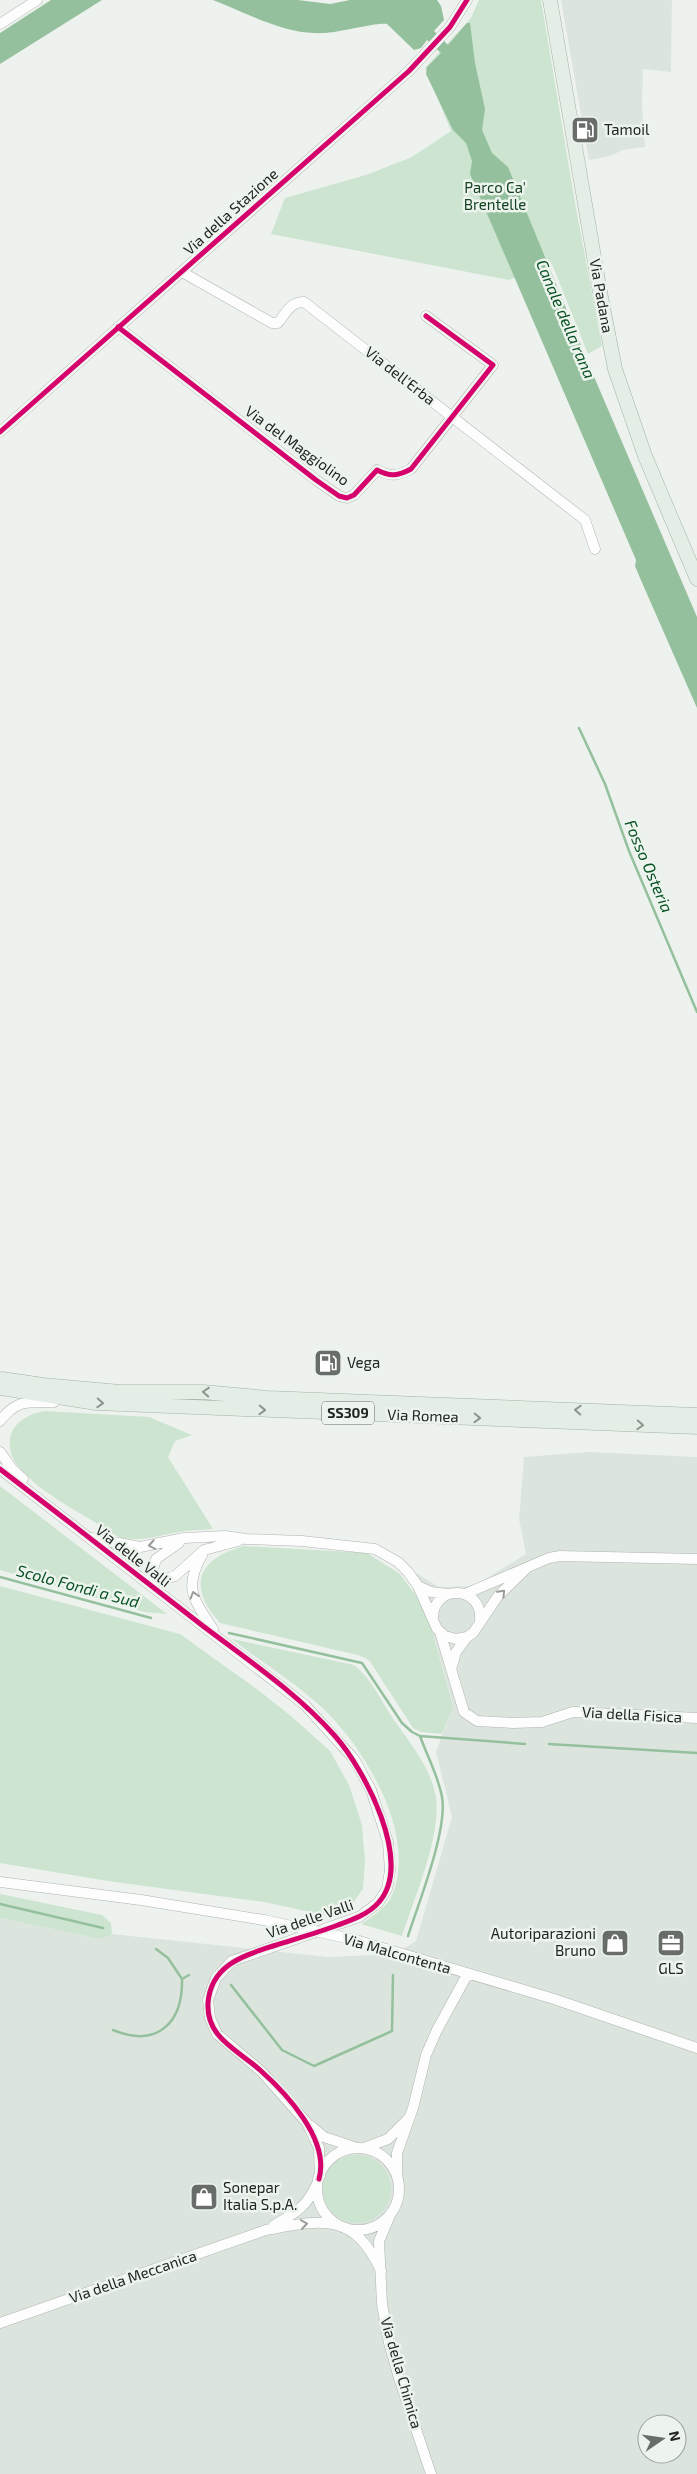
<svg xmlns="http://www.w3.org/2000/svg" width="697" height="2474" viewBox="0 0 697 2474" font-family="'Exo 2',sans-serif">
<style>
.built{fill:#dce5dd;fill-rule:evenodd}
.green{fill:#cce4d0}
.water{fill:#94c09d}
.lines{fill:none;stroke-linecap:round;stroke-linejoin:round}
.stream{stroke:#94c09d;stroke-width:2.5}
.minor-casing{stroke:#afb3b0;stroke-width:11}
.major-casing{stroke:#a2b5a6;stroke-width:15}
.minor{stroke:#fcfdfc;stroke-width:10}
.major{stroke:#e4eee6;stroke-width:14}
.minor-bridge-casing{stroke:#afb3b0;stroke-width:11;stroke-linecap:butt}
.minor-bridge{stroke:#fcfdfc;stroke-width:10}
.cycleway-casing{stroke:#ecf4ed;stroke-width:8}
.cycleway{stroke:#d6006c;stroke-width:5}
.oneway{stroke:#8d948e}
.oneway2{stroke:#9a9c9a}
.labels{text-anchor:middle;stroke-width:5;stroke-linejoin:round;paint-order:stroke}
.shield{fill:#ecf4ed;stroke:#5f635f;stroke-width:1}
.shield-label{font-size:14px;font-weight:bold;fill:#222522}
.poi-label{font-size:15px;fill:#222522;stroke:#ecf4ed;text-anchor:start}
.park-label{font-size:15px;fill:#144222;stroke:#ecf4ed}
.street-label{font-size:15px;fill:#222522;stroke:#ecf4ed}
.water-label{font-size:16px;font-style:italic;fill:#085224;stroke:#ecf4ed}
</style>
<rect width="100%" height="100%" fill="#eef2ee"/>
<!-- built -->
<path class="built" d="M561 0H672L671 72 643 69 642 104 645 147 623 150 610 156 589 160Z
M589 1452 697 1457V2474H0V1918L96 1938 112 1934 328 1957 395 1954 416 1941 452 1817 436 1752 453 1705 416 1573 439 1587 474 1586 526 1554 519 1519 524 1457ZM647 2424H677V2454H647Z"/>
<!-- green -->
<path class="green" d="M479 0H541L575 203 602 346 588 354 552 264 509 280 271 234 285 198 366 175 412 157 451 131 425 68 471 18Z
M45 1411 149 1417 192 1435 175 1441 168 1457 213 1529C202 1530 190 1530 179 1532 159 1535 140 1543 119 1537 113 1534 106 1529 100 1525 73 1509 33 1488 15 1462 0 1434 19 1415 45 1411Z
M0 1486 167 1614 145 1612 0 1570Z
M244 1546 367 1553 400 1574 426 1609 453 1706 442 1734 421 1732 413 1728 369 1660 358 1655 220 1623C187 1586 197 1559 244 1546Z
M0 1586 180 1634 258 1690 291 1716 330 1751 349 1785 362 1825 365 1861 363 1889 347 1911 334 1917 264 1902 108 1881 0 1863Z
M232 1639 354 1665C372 1679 381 1701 394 1720 410 1743 428 1764 435 1792 444 1831 414 1898 402 1936L361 1924C373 1916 388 1907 393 1893 417 1832 362 1742 317 1703 291 1680 260 1661 232 1639Z
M0 1894 102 1915 111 1923 112 1934 103 1938H96L0 1918Z
M323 2189a34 34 0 1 1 68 0a34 34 0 1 1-68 0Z"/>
<!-- water -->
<path class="water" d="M51 0H102L0 64V33Z
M213 0H298L330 4 350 0H437L441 6 444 20 434 31 448 45 467 23H470L475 63 485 109 482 130 492 153 508 167 595 379 697 617V708L640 578 635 566 636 560 470 174 472 161 466 143 453 130 426 74 427 67 441 53 427 40 421 48 414 50 387 24C376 22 339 33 323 33 285 35 247 13 213 0Z"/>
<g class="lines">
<!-- stream -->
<path class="stream" d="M579 728 605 784 629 851 697 1012
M0 1577 151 1618
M229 1633 362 1663 402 1723 412 1732 420 1736 525 1744
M549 1744 697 1753
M0 1904 103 1928
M408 1936C419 1902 448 1829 442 1797 438 1775 427 1756 420 1736
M156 1949 168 1958 182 1979 189 1975
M231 1985 282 2050 314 2066 392 2031 393 1975
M113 2030C156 2048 183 2024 182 1979"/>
<defs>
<path id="minor" d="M0 24 37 0
M182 272 272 323H278C286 313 290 302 304 302L585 520 595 549
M118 327 316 480 339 496 347 498 354 495 377 470C390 477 398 476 411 469L493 365 426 316
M0 432 409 71 450 27 467 0
M0 1421C17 1399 28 1402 54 1402
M0 1452 13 1470 23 1479
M0 1469 305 1705 354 1759 371 1790 388 1842 390 1870 387 1889 378 1903 359 1917 232 1961 216 1978 208 2000 210 2018 217 2034 262 2072 307 2123 319 2148 320 2176
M92 1538 140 1547 184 1538 225 1536 246 1539 302 1541 375 1549 398 1562 408 1572 418 1586 437 1629 445 1636 456 1639 467 1637 473 1633 498 1596 527 1568
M202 1555C183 1588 194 1600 213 1629
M149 1584 175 1576 204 1550 238 1541
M149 1584 156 1559 179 1543
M418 1586 431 1592 447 1594
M465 1594 549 1558 560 1556 697 1559
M433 1617C434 1583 483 1586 480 1620
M440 1632 464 1712 477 1721 513 1723 542 1722 573 1712 697 1718
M451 1669 456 1652 467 1637
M0 1882 141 1900 264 1920
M356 1940 554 1999 697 2048
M311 2126 324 2137 354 2147
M364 2148 388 2139 407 2120
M317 2189a41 41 0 1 1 82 0a41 41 0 1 1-82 0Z
M397 2174V2153L413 2108 426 2055 437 2030 467 1975
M391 2213 379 2241 382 2304 389 2343 399 2378 431 2474
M273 2226C295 2213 306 2208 317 2184
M0 2323 266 2230C321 2220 354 2211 381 2271"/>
<path id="major" d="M550 0 600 292 615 369 645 456 697 579
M2 1379 43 1385 120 1392H203L268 1398 697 1415
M0 1388 96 1403 697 1427"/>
</defs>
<!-- minor casing -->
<use href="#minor" class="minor-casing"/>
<!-- major casing -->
<use href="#major" class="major-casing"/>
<!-- minor -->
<use href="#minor" class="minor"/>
<!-- major -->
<use href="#major" class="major"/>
<defs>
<path id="minor-bridge" d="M264 1920 356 1940"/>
</defs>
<!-- minor-bridge casing -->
<use href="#minor-bridge" class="minor-bridge-casing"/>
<!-- minor-bridge -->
<use href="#minor-bridge" class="minor-bridge"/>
<defs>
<path id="cycleway" d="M118 327 316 480 339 496 347 498 354 495 377 470C390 477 398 476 411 469L493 365 426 316
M0 432 409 71 450 27 467 0
M0 1469C68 1521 135 1573 203 1626 248 1660 297 1693 335 1736 364 1769 414 1862 379 1902 369 1914 352 1920 338 1925 317 1933 295 1939 273 1946 243 1956 211 1965 208 2003 206 2038 238 2050 260 2070 287 2094 330 2140 319 2179"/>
</defs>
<!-- cycleway casing -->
<use href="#cycleway" class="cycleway-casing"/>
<!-- cycleway -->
<use href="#cycleway" class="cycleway"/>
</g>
<!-- one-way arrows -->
<defs><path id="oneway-chevron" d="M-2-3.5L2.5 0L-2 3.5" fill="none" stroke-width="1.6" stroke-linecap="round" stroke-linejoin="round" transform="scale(1.25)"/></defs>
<g class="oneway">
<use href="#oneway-chevron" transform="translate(206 1392) rotate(-176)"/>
<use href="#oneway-chevron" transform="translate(100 1403) rotate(3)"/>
<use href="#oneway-chevron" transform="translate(262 1410) rotate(2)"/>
<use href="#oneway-chevron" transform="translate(578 1410) rotate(-177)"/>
<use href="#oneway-chevron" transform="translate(477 1418) rotate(2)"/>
<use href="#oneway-chevron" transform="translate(640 1425) rotate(3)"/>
</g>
<g class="oneway2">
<use href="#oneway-chevron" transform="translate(152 1545) rotate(170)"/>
<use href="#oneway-chevron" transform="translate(502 1593) rotate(-46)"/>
<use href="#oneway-chevron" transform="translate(194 1595) rotate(-107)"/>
<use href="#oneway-chevron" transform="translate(304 2224) rotate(-8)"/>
</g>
<!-- icons -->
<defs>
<symbol id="fuel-square" viewBox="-11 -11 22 22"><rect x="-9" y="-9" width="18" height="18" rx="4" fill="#696d69" stroke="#ecf4ed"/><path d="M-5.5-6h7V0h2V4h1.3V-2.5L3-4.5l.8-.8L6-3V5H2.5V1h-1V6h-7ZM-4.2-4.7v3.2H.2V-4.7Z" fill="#fff"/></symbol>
<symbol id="shop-square" viewBox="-11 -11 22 22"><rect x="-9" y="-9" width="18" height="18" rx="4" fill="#696d69" stroke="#ecf4ed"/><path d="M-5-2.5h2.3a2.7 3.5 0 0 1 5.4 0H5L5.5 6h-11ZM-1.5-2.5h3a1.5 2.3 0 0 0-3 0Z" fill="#fff"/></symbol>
<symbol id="office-square" viewBox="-11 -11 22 22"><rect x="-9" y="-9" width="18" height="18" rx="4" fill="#696d69" stroke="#ecf4ed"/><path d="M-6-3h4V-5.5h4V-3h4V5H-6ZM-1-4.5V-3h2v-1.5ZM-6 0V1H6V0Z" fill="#fff"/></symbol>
</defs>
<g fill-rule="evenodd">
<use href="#fuel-square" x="569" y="114" width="32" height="32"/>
<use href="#fuel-square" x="312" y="1347" width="32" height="32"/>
<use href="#shop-square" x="599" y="1927" width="32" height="32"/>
<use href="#office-square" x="655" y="1927" width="32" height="32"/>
<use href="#shop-square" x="188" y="2181" width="32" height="32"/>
</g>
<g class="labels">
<!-- shield labels -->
<rect class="shield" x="322" y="1401.5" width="52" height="23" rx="4"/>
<g class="shield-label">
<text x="348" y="1418">SS309</text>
</g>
<!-- poi labels -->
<g class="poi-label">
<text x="604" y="135">Tamoil</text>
<text x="347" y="1368">Vega</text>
<text x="596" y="1939" text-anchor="end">Autoriparazioni<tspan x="596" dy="17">Bruno</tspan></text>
<text x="671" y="1974" text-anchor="middle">GLS</text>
<text x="223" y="2193">Sonepar<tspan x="223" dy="17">Italia S.p.A.</tspan></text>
</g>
<!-- park labels -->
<g class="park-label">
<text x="495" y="193">Parco Ca'<tspan x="495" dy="17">Brentelle</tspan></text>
</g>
<!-- street labels -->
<g class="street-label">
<text transform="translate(231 212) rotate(-42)" y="5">Via della Stazione</text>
<text transform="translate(601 296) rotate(80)" y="5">Via Padana</text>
<text transform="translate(400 376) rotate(38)" y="5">Via dell'Erba</text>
<text transform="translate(297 446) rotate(36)" y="5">Via del Maggiolino</text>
<text transform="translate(423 1416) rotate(2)" y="5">Via Romea</text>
<text transform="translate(133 1556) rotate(38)" y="5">Via delle Valli</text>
<text transform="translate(632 1715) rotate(3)" y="5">Via della Fisica</text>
<text transform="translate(310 1919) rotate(-19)" y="5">Via delle Valli</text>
<text transform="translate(397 1954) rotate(16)" y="5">Via Malcontenta</text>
<text transform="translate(133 2277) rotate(-19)" y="5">Via della Meccanica</text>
<text transform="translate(401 2373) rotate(74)" y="5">Via della Chimica</text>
</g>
<!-- water labels -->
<g class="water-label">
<text transform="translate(566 319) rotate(67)" y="6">Canale della rana</text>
<text transform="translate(649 866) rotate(67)" y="6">Fosso Osteria</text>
<text transform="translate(78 1586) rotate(15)" y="6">Scolo Fondi a Sud</text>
</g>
</g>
<!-- north arrow -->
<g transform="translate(662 2439) rotate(77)"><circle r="24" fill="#ecf4ed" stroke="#9ba19c"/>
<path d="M0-4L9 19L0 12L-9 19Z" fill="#696d69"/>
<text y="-8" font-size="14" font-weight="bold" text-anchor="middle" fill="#222522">N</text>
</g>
</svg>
